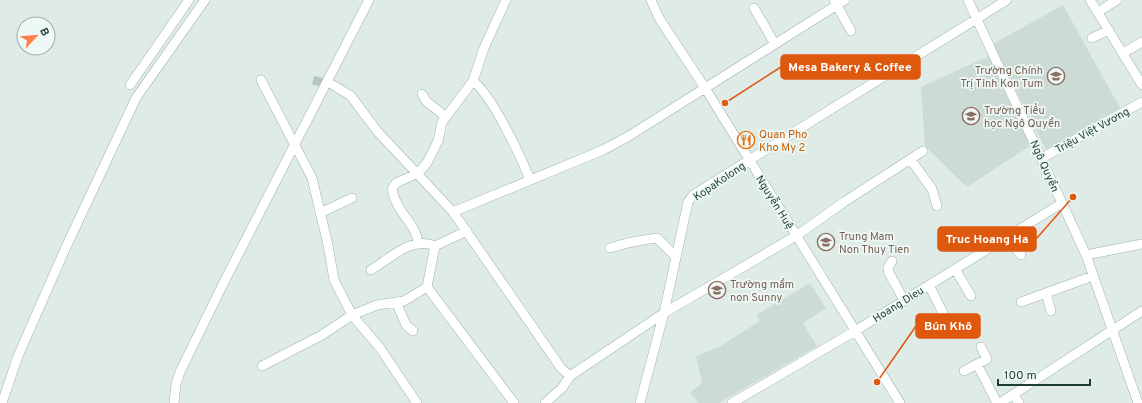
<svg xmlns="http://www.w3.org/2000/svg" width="1142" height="403" viewBox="0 0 1142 403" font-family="Overpass,sans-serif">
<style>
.built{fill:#ccdbd5}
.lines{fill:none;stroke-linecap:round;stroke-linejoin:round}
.minor-tunnel{stroke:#b7c8c3;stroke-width:9;stroke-dasharray:9 4.5;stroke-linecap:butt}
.minor-casing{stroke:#a0b3ae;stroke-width:10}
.minor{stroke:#fff;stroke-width:9}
.labels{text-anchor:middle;stroke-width:3.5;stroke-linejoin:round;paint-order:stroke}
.education-label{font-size:11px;fill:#785e54;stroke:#eef8f4;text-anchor:start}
.street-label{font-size:11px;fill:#1d3d37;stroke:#eef8f4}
.food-label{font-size:11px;fill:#c56008;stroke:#eef8f4;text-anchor:start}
.leader{fill:none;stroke:#de580e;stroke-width:1.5}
.callout-dot{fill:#de580e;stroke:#eef8f4;stroke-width:1.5}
.callout{fill:#de580e;stroke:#de580e;stroke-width:1.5}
.callout-label{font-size:12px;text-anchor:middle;font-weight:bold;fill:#fff}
</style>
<rect width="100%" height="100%" fill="#deebe6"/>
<!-- built -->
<path class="built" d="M1063 5 1120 108 1046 150 993 44Z
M991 55 1033 144 967 187 925 146 921 87Z
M810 283 826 308 803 323 817 346 719 403H699L690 393 702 383 696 356 721 346 760 321 756 315Z"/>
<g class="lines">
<!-- minor-tunnel -->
<path class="minor-tunnel" d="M313 80 333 85"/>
<defs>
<path id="minor" d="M651 0 659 18 705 88 900 403
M834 0 851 31
M968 0 1086 255 1138 403
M1090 0 1142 85
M754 8 775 44
M1098 12 1117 0
M1092 38 1109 30
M1123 53 1142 42
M261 80 312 178 328 245 334 280 352 315 380 348 417 403
M473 81C492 95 521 157 530 180
M130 85 189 0
M333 85 351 96 377 131 453 212 561 368 570 376
M422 94 426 101 446 117
M1042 158 1142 102
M911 160 932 189 937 206
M453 212 603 150 629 136 845 0
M320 213 352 198
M1006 237 1021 255
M418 243C417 224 396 213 392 189L396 183 418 173 427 163 438 141 442 122 473 81 484 48 506 0
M610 248C625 243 641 240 657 238L676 257
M1086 255 1142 244
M892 261 888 268 889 273 904 300
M955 269 971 296
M371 270C391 258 411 236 435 246
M929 285 943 313
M427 287 514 403
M1046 293 1051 311
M396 302 406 325 413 331
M1021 302 1093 276
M977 364 997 403
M262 366 322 335 352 315 377 305 404 301 427 287 435 246 467 231
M964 371 987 359 981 347
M1013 394 1019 403
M2 403 18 356 66 247 136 98 205 0
M174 403 176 384 180 372 223 284 369 0
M545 403 562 388 570 376 664 313 796 236 844 202 923 151
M640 403 664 313 688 202 693 195 1007 0
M732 403 855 331 1062 203
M1000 403 1142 311"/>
</defs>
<!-- minor casing -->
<use href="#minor" class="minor-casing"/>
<!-- minor -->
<use href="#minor" class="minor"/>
</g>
<!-- icons -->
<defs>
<symbol id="school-ring" viewBox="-11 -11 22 22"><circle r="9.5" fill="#eef8f4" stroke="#8d6e63" stroke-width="1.5"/><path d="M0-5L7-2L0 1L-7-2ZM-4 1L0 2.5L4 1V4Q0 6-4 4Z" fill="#8d6e63"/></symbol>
<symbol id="restaurant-ring" viewBox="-11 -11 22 22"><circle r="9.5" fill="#eef8f4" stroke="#e8710a" stroke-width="1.5"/><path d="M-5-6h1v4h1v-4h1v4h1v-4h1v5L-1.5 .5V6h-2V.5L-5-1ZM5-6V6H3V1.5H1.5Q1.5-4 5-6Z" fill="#e8710a"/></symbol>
</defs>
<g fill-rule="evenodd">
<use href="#school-ring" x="1046" y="66" width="20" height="20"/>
<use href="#school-ring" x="961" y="106" width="20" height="20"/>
<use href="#restaurant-ring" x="736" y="130" width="20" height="20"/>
<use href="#school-ring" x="816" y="232" width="20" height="20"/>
<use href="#school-ring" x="707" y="280" width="20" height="20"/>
</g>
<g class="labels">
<!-- education labels -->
<g class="education-label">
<text x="1043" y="74" text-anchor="end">Trường Chính<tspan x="1043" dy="13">Trị Tỉnh Kon Tum</tspan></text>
<text x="984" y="114">Trường Tiểu<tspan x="984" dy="13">học Ngô Quyền</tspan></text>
<text x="839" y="240">Trung Mam<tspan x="839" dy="13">Non Thuy Tien</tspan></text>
<text x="730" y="288">Trường mầm<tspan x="730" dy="13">non Sunny</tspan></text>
</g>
<!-- street labels -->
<g class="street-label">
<text transform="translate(1092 130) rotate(-29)" y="4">Triệu Việt Vương</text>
<text transform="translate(1045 166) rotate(66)" y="4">Ngô Quyền</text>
<text transform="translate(719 181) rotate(-34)" y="4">KopaKolong</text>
<text transform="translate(775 202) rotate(58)" y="4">Nguyễn Huệ</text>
<text transform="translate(898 304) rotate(-32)" y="4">Hoang Dieu</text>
</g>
<!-- food labels -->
<g class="food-label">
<text x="759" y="138">Quan Pho<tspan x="759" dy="13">Kho My 2</tspan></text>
</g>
</g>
<!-- callouts -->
<path class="leader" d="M725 103L781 67M1073 197L1036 239M877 382L916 326"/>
<g class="callout-dot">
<circle cx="725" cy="103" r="4"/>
<circle cx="1073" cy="197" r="4"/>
<circle cx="877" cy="382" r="4"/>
</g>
<g class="callout">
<rect x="781" y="55" width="139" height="24" rx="4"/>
<rect x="938" y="227" width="98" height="24" rx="4"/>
<rect x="916" y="314" width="64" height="24" rx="4"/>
</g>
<g class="callout-label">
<text x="850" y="71">Mesa Bakery &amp; Coffee</text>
<text x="987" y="243">Truc Hoang Ha</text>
<text x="948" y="330">Bún Khô</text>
</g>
<!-- north arrow -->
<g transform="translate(36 36) rotate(64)"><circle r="19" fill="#eef8f4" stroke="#9aada8"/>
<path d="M0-3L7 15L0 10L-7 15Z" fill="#ff8248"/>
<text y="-6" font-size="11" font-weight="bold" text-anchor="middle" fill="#1d3d37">B</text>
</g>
<!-- scale -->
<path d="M998 379v6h92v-6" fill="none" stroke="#1d3d37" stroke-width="2"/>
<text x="1004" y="379" font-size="12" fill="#1d3d37" stroke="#eef8f4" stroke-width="3" paint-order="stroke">100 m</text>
</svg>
